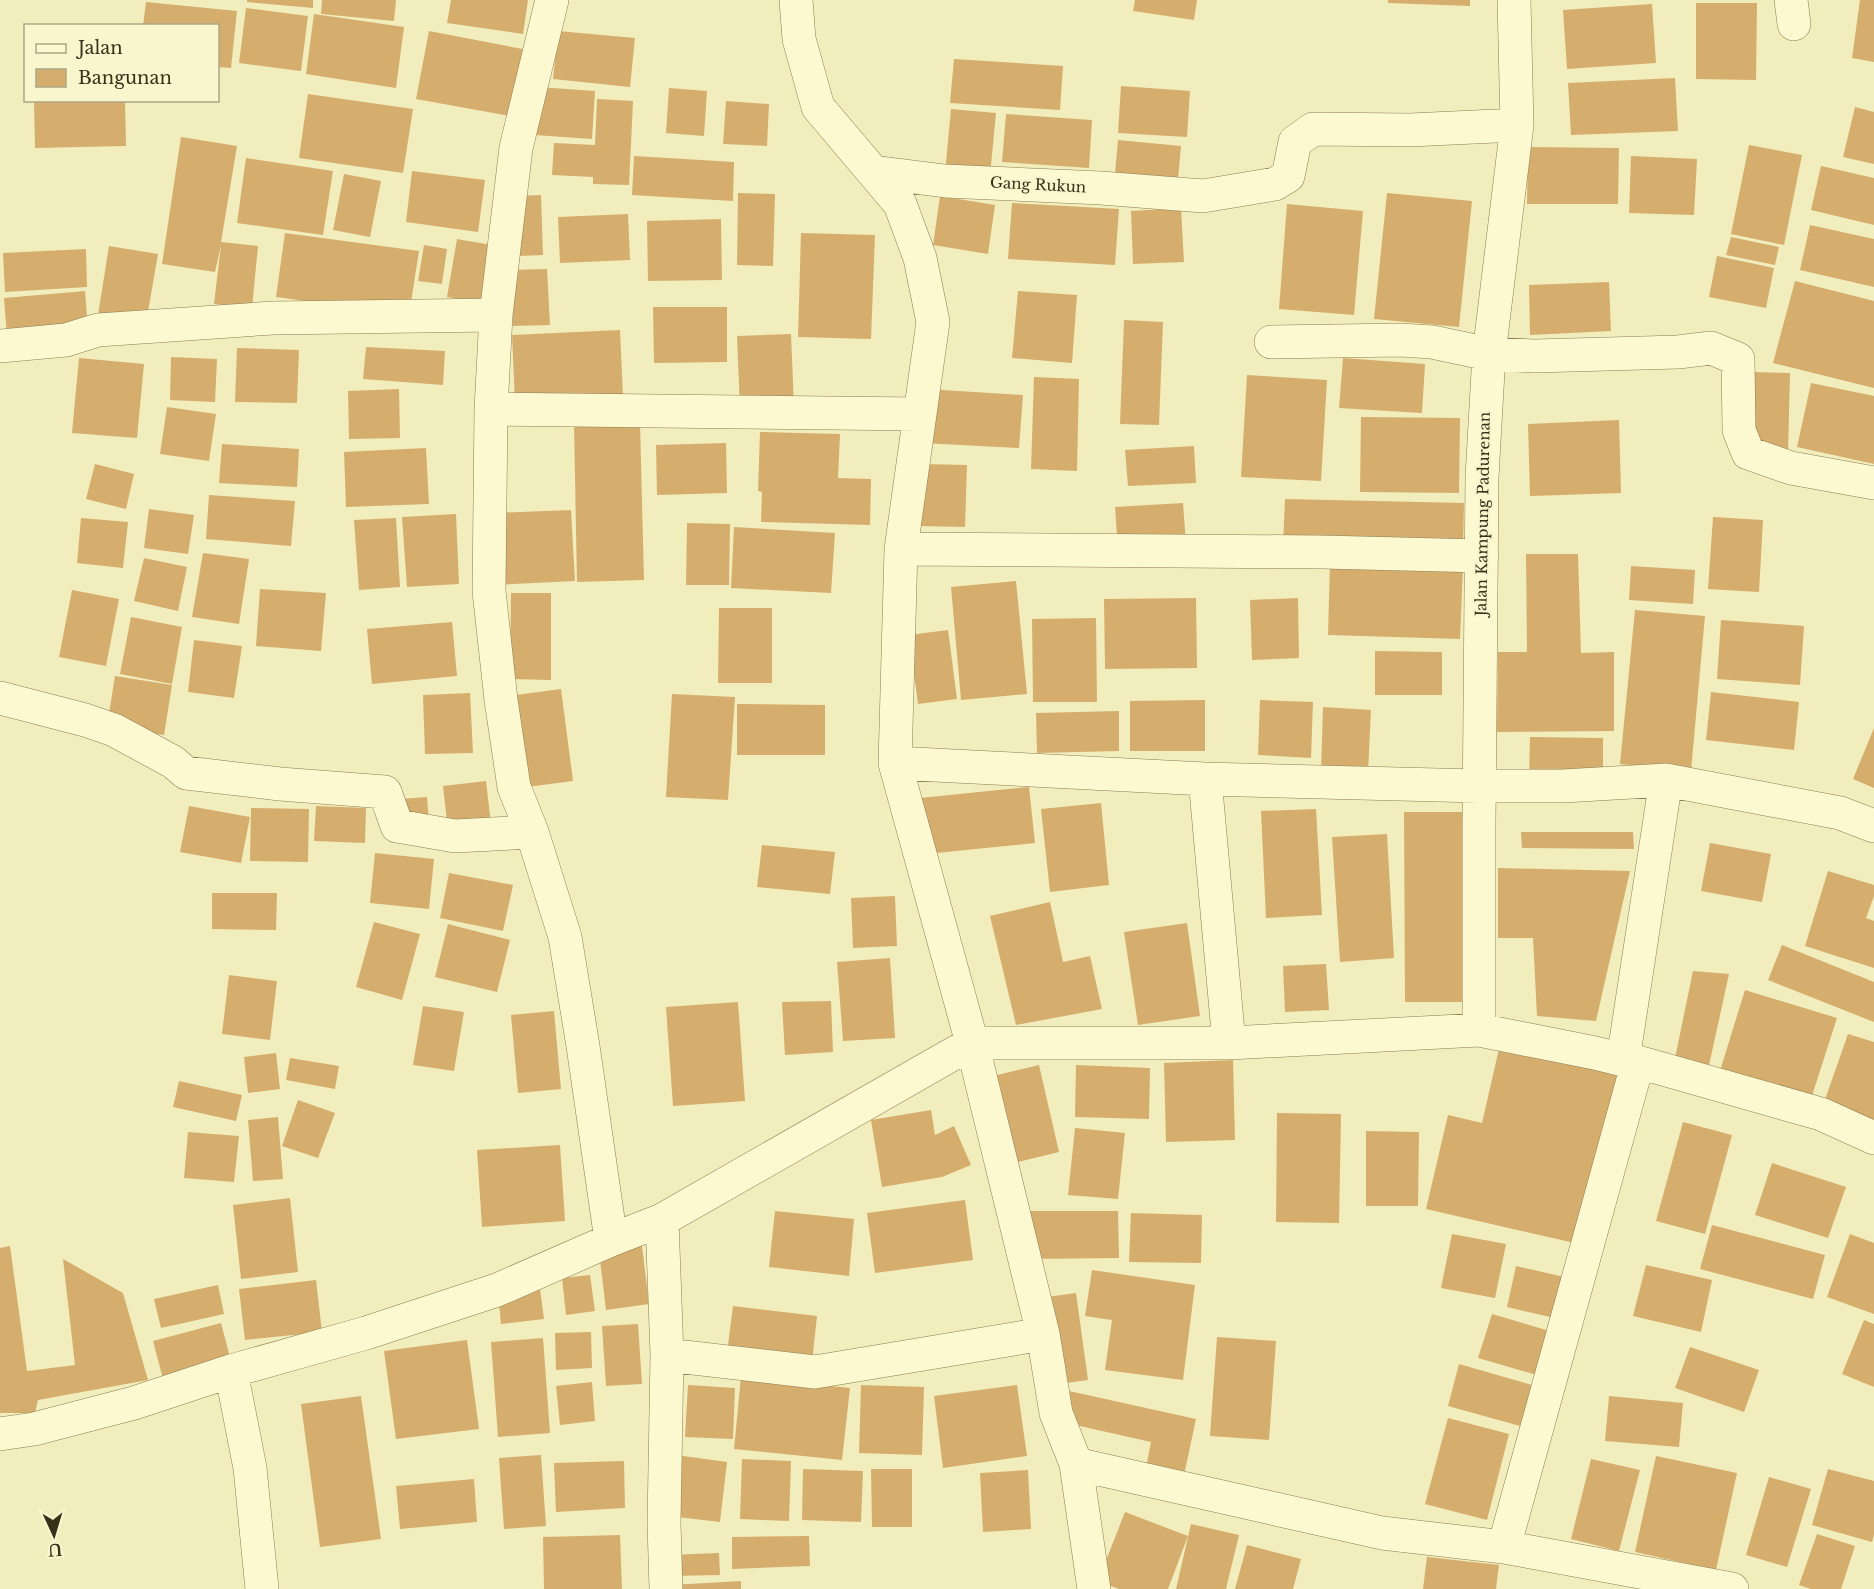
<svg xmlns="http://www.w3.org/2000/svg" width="1874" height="1589" viewBox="0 0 1874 1589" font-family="'Libre Baskerville',serif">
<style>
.building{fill:#d5ae6e}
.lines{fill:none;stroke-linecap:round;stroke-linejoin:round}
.street-casing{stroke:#8c7d54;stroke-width:34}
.street{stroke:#fcf8d0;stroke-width:33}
.labels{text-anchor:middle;stroke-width:4.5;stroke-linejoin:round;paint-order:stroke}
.street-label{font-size:15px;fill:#39301a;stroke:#f9f5cd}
</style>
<rect width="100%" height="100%" fill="#f2edbc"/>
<!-- building -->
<path class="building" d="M247 0H313V8L247 2Z
M322 0H396L394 21 321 14Z
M451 0H528L523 34 447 23Z
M1135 0H1197L1194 20 1133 11Z
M1388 0H1470V6L1388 3Z
M1860 0H1874V62L1852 58Z
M146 2 237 11 231 68 218 67V26H143Z
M1696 3H1757L1756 80 1696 79Z
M1652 4 1656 63 1567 69 1563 10Z
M246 8 308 16 301 71 239 63Z
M314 14 404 27 396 88 306 74Z
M429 31 528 50 515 117 416 99Z
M558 31 635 38 630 87 553 79Z
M954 59 1063 66 1060 110 950 103Z
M1675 78 1678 131 1571 135 1568 83Z
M1121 86 1190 91 1187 137 1118 133Z
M538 87 595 91 592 139 534 135Z
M669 88 707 91 704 136 666 133Z
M308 94 413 109 403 173 299 158Z
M597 99 633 101 629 185 593 184V177L552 175 554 143 595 145Z
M34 100H125L126 146 35 148Z
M726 101 769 104 767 146 723 144Z
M1855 107 1874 112V164L1843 157Z
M951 109 996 113 990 176 945 173Z
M1006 114 1092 120 1089 168 1002 162Z
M181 137 237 146 221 242 258 246 252 308 214 304 221 245 215 272 162 264Z
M1118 140 1181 146 1177 190 1114 183Z
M1749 145 1802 155 1784 245 1731 234Z
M1528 147 1619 148 1618 204H1527Z
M634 156 734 162 733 201 632 195Z
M1631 156 1697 159 1694 215 1629 213Z
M246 158 333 171 323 235 237 223Z
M1821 166 1874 178V225L1811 210Z
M412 171 485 180 478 232 406 222Z
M344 174 381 181 370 237 333 230Z
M738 193 775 194 773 266 737 265Z
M1387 193 1472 201 1459 327 1374 319Z
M541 195 543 255 519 256 517 196Z
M940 196 995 205 988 254 933 245Z
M1012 203 1119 209 1115 265 1008 259Z
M1287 204 1363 211 1354 315 1279 309Z
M1181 208 1184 262 1133 264 1131 211Z
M628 214 630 260 560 263 558 217Z
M721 219 722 280 648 281 647 221Z
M1810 225 1874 239V287L1800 270Z
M285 233 419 251 409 315 276 297Z
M801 233 875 235 871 339 798 337Z
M1731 237 1779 247 1775 265 1726 255Z
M457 239 492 245 483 303 447 297Z
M424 245 447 249 442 284 418 281Z
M109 246 158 254 146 323 98 315Z
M86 249 87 287 5 292 3 253Z
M1717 256 1774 268 1766 308 1709 297Z
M547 269 550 325 513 326 510 270Z
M1795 281 1874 301V388L1773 363Z
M1609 282 1611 331 1530 335 1529 285Z
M85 291 88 330 7 336 4 298Z
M1018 291 1077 295 1072 363 1012 358Z
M653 307H727V362L654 363Z
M1124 320 1163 322 1159 425 1120 424Z
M620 330 623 397 515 403 512 335Z
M791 334 794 407 740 409 737 336Z
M366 347 445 351 443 385 363 379Z
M237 348 299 350 297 403 235 402Z
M171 357 217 359 215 402 170 400Z
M79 358 144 364 137 438 72 433Z
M1343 358 1425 364 1422 413 1339 408Z
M1751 372 1790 373 1788 453 1748 451Z
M1247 375 1327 380 1321 481 1241 477Z
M1034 377 1079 379 1077 471 1031 469Z
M1811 383 1874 396V464L1797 447Z
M399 389 400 438 349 439 348 391Z
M926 389 1023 395 1019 448 922 443Z
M167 407 216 414 209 461 160 454Z
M1361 417 1460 418 1459 493 1360 492Z
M1619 420 1621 493 1530 496 1528 424Z
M640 422 644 580 577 582 574 424Z
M760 432 840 434 838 478 871 479 870 525 761 522 762 492 758 491Z
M726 443 727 493 657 495 656 445Z
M222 444 299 449 297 487 219 483Z
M1194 446 1196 483 1128 486 1125 450Z
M426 448 429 504 346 507 344 452Z
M95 464 134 474 126 509 86 499Z
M923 464 967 465 965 527 921 526Z
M209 495 295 501 291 546 206 539Z
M1285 499 1464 503 1463 549 1283 546Z
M1183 503 1186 544 1118 549 1115 507Z
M149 509 194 515 188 554 144 548Z
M571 510 575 581 495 585 492 513Z
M456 514 459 584 407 587 402 517Z
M1713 517 1763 520 1759 592 1708 589Z
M81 518 128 522 123 568 77 563Z
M396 518 400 587 359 590 354 520Z
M687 523 730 524 729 585H686Z
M734 527 835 533 831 593 731 588Z
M203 553 249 559 239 624 192 617Z
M1526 554H1578L1581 653 1614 652V731L1497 732 1498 652H1527Z
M144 558 187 567 178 611 134 601Z
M1330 563 1463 567 1460 639 1328 635Z
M1631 566 1695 570 1693 604 1629 600Z
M1016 581 1027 694 961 700 951 587Z
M260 589 326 593 321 651 256 646Z
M72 590 119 599 106 666 59 657Z
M511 593H551V680L510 679Z
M1196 598 1197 668 1105 669 1104 599Z
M1298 598 1299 658 1252 660 1250 600Z
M719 608H772V683H718Z
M1635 610 1705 616 1691 771 1620 764Z
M131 617 182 627 172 684 120 674Z
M1096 618 1097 702H1033L1032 619Z
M1721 620 1804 626 1800 685 1717 679Z
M452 622 457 676 372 684 367 629Z
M948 630 957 699 918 704 909 635Z
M194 640 242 646 234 698 188 692Z
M1375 651 1442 652V695H1375Z
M115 676 172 685 164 735 107 726Z
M561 689 573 781 519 788 508 696Z
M1711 692 1799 702 1794 750 1706 740Z
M470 693 473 753 425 754 423 695Z
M672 694 735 697 728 800 666 797Z
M1205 700V751H1130V701Z
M1260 700 1313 702 1311 758 1258 755Z
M737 704 825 705V755H737Z
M1323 707 1371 710 1368 773 1321 772Z
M1119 711V751L1037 753 1036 713Z
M1874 728V788L1853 779Z
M1530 737 1603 738V781L1529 780Z
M486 781 491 824 448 830 443 786Z
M1029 787 1035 843 926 854 920 798Z
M427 797 429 821 401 823 400 799Z
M1101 803 1109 885 1050 892 1041 809Z
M189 806 250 817 241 863 180 852Z
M316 806 366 808 365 843 314 841Z
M251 808 309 809 308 862 250 861Z
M1316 809 1322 915 1266 918 1261 811Z
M1404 812H1466L1467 1002H1405Z
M1521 832H1633L1634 849 1522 848Z
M1387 834 1394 958 1340 962 1332 837Z
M1710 843 1771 854 1762 902 1701 891Z
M762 845 835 852 830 894 757 887Z
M375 853 434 859 429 909 370 903Z
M1498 868 1630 871 1596 1021 1537 1016 1533 938H1498Z
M1828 871 1874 885V896L1866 918 1874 921V968L1805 946Z
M449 873 513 885 503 931 440 918Z
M212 893H277L276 930 212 929Z
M895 896 897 946 853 948 851 898Z
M1050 902 1063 962 1090 956 1102 1009 1016 1025 990 916Z
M374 922 420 934 402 1000 356 987Z
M1187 923 1200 1016 1138 1025 1124 932Z
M448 924 510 940 497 992 435 977Z
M1782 945 1874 982V1022L1768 980Z
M890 958 895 1038 843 1041 837 962Z
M1326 964 1329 1010 1285 1012 1283 966Z
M1693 971 1729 974 1708 1070 1674 1063Z
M229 975 277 981 270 1040 222 1034Z
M1745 990 1837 1018 1810 1102 1719 1074Z
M831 1001 833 1052 785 1055 782 1002Z
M738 1002 745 1101 673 1106 666 1007Z
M423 1006 464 1012 454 1071 413 1065Z
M554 1011 561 1089 518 1093 511 1015Z
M1848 1034 1874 1042V1129L1821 1111Z
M1501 1040 1620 1067 1579 1244 1426 1209 1448 1115 1482 1123Z
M276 1053 280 1089 248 1093 244 1057Z
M290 1058 339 1066 335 1089 286 1080Z
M1233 1060 1235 1140 1166 1142 1164 1063Z
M1039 1065 1059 1152 1018 1162 997 1075Z
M1076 1065 1150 1068 1149 1119 1075 1117Z
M179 1081 242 1095 236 1121 173 1107Z
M298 1100 335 1113 318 1158 282 1146Z
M931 1110 935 1135 954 1126 971 1165 942 1177 882 1187 871 1120Z
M1277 1113 1341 1114 1339 1223 1276 1222Z
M278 1117 283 1179 253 1181 248 1120Z
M1683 1122 1732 1135 1705 1234 1656 1221Z
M1075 1128 1125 1133 1118 1199 1068 1195Z
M1366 1131 1419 1132 1418 1206H1366Z
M188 1132 239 1136 234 1182 184 1178Z
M560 1145 565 1221 482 1227 477 1150Z
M1772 1163 1846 1187 1828 1238 1755 1215Z
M290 1198 298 1272 241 1279 233 1205Z
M965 1200 973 1260 875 1273 867 1213Z
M775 1211 854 1219 849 1276 769 1267Z
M1029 1211H1118L1119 1258 1029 1259Z
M1131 1213 1202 1215 1201 1263 1129 1262Z
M1712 1225 1825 1255 1813 1299 1700 1269Z
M1452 1234 1506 1244 1495 1298 1441 1288Z
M1850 1234 1874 1243V1314L1827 1297Z
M10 1246 27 1371 75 1365 63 1259 123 1293 148 1380 38 1400 35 1413H0V1248Z
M642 1246 649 1304 606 1310 599 1252Z
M1646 1265 1712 1280 1701 1332 1633 1316Z
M1516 1266 1569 1278 1559 1319 1507 1307Z
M1092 1270 1195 1285 1183 1380 1105 1370 1112 1320 1085 1316Z
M590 1275 595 1311 566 1315 562 1278Z
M316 1280 322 1332 245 1340 239 1289Z
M218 1285 224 1314 161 1328 154 1299Z
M540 1289 544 1319 501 1324 498 1293Z
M1076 1293 1088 1380 1059 1384 1047 1297Z
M733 1306 817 1316 812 1362 727 1353Z
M1492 1314 1553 1332 1540 1376 1478 1358Z
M1864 1320 1874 1324V1387L1842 1374Z
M221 1323 231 1361 163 1379 153 1341Z
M638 1324 642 1384 606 1386 602 1326Z
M591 1332 592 1368 556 1370 555 1333Z
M1217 1337 1276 1341 1269 1440 1210 1436Z
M543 1338 550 1433 498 1437 491 1342Z
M467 1340 479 1429 396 1439 384 1351Z
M1690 1347 1759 1370 1744 1412 1675 1388Z
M1459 1364 1532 1385 1520 1426 1448 1406Z
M741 1377 850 1388 842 1460 734 1449Z
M592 1382 595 1421 560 1425 556 1386Z
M688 1385 735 1388 733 1439 685 1437Z
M861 1385 924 1387 922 1455 859 1453Z
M1017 1385 1027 1456 943 1468 934 1396Z
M1069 1391 1196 1419 1183 1480 1145 1473 1151 1442 1062 1422Z
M361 1396 381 1539 320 1547 301 1404Z
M1609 1396 1683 1403 1679 1447 1605 1441Z
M1448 1418 1509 1434 1487 1520 1425 1504Z
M541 1455 546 1526 504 1529 499 1458Z
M676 1455 727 1462 720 1522 669 1516Z
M1656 1456 1737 1473 1716 1570 1635 1552Z
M742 1459 791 1461 789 1521 740 1519Z
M1591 1459 1640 1470 1619 1551 1571 1539Z
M624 1461 625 1508 556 1512 554 1463Z
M803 1469 863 1471 861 1522 802 1520Z
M871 1469H912V1527H872Z
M1828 1469 1874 1481V1535L1872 1542 1812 1525Z
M1028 1470 1031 1529 983 1532 980 1473Z
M1769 1477 1811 1489 1787 1567 1746 1555Z
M474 1479 477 1522 400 1529 396 1486Z
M1125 1512 1188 1536 1168 1589H1119L1098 1581Z
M1191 1524 1239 1535 1226 1589H1176Z
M1817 1534 1855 1546 1841 1589H1811L1799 1585Z
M620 1535 622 1589H544L543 1537Z
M809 1536 810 1566 732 1569V1537Z
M1247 1545 1301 1559 1293 1589H1235Z
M719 1553 720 1575 670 1576 669 1555Z
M1427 1557 1499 1565 1496 1589H1423Z
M741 1581V1589H671V1585Z"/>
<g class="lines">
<defs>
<path id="street" d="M552 0 516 148 496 315 491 409 489 591 501 700 514 787 532 832 565 937 583 1046 611 1240
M796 0 799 39 818 107 900 204 920 258 933 322 901 549 895 763 972 1043 1043 1334 1056 1413 1076 1464 1094 1589
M1791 0 1794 24
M873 172 945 181 1101 188 1203 196 1275 184 1288 176 1295 142 1313 129 1410 130 1517 125
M1271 342 1400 340 1432 342 1489 354 1535 356 1678 352 1711 348 1738 359 1739 430 1748 453 1791 468 1874 483
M0 346 66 340 98 330 273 318 496 315
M491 409 920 414
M901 549 1323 552 1482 556
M0 698 85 720 114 730 173 762 186 773 280 784 385 792 397 826 455 836 532 832
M895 763 1205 779 1479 786H1563L1666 780 1840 813 1874 826
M1205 779 1229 1043
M1479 1030V823L1482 477 1489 354 1517 125 1514 0
M1623 1060 1666 780
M662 1220 667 1355 664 1523 666 1589
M667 1355 815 1372 1043 1334
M231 1371 250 1468 262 1589
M0 1434 34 1429 134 1403 231 1371 366 1333 497 1290 611 1240 662 1220 972 1043H1229L1479 1030 1595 1053 1623 1060 1638 1062 1821 1114 1874 1138
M1076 1464 1382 1533 1504 1547 1732 1589
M1504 1547 1638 1062"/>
</defs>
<!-- street casing -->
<use href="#street" class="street-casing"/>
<!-- street -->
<use href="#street" class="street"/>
</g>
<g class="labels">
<!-- street labels -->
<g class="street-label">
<text transform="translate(1038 185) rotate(3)" y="5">Gang Rukun</text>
<text transform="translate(1483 514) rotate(-89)" y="5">Jalan Kampung Padurenan</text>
</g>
</g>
<!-- legend -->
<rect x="24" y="24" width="195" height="78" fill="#f9f5cd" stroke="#aca685" stroke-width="1.5"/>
<rect x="36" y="44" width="30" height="9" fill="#fcf8d0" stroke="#aca685" stroke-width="1.5"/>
<text x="78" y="54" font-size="18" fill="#39301a">Jalan</text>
<rect x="36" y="69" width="30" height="18" fill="#d5ae6e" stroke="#aca685" stroke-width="1.5"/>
<text x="78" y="84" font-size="18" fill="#39301a">Bangunan</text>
<!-- north arrow -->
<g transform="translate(54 1535) rotate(176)" stroke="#f9f5cd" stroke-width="4.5" paint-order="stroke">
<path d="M0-4.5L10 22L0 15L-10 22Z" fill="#39301a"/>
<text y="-9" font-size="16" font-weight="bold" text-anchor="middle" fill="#39301a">U</text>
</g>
</svg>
